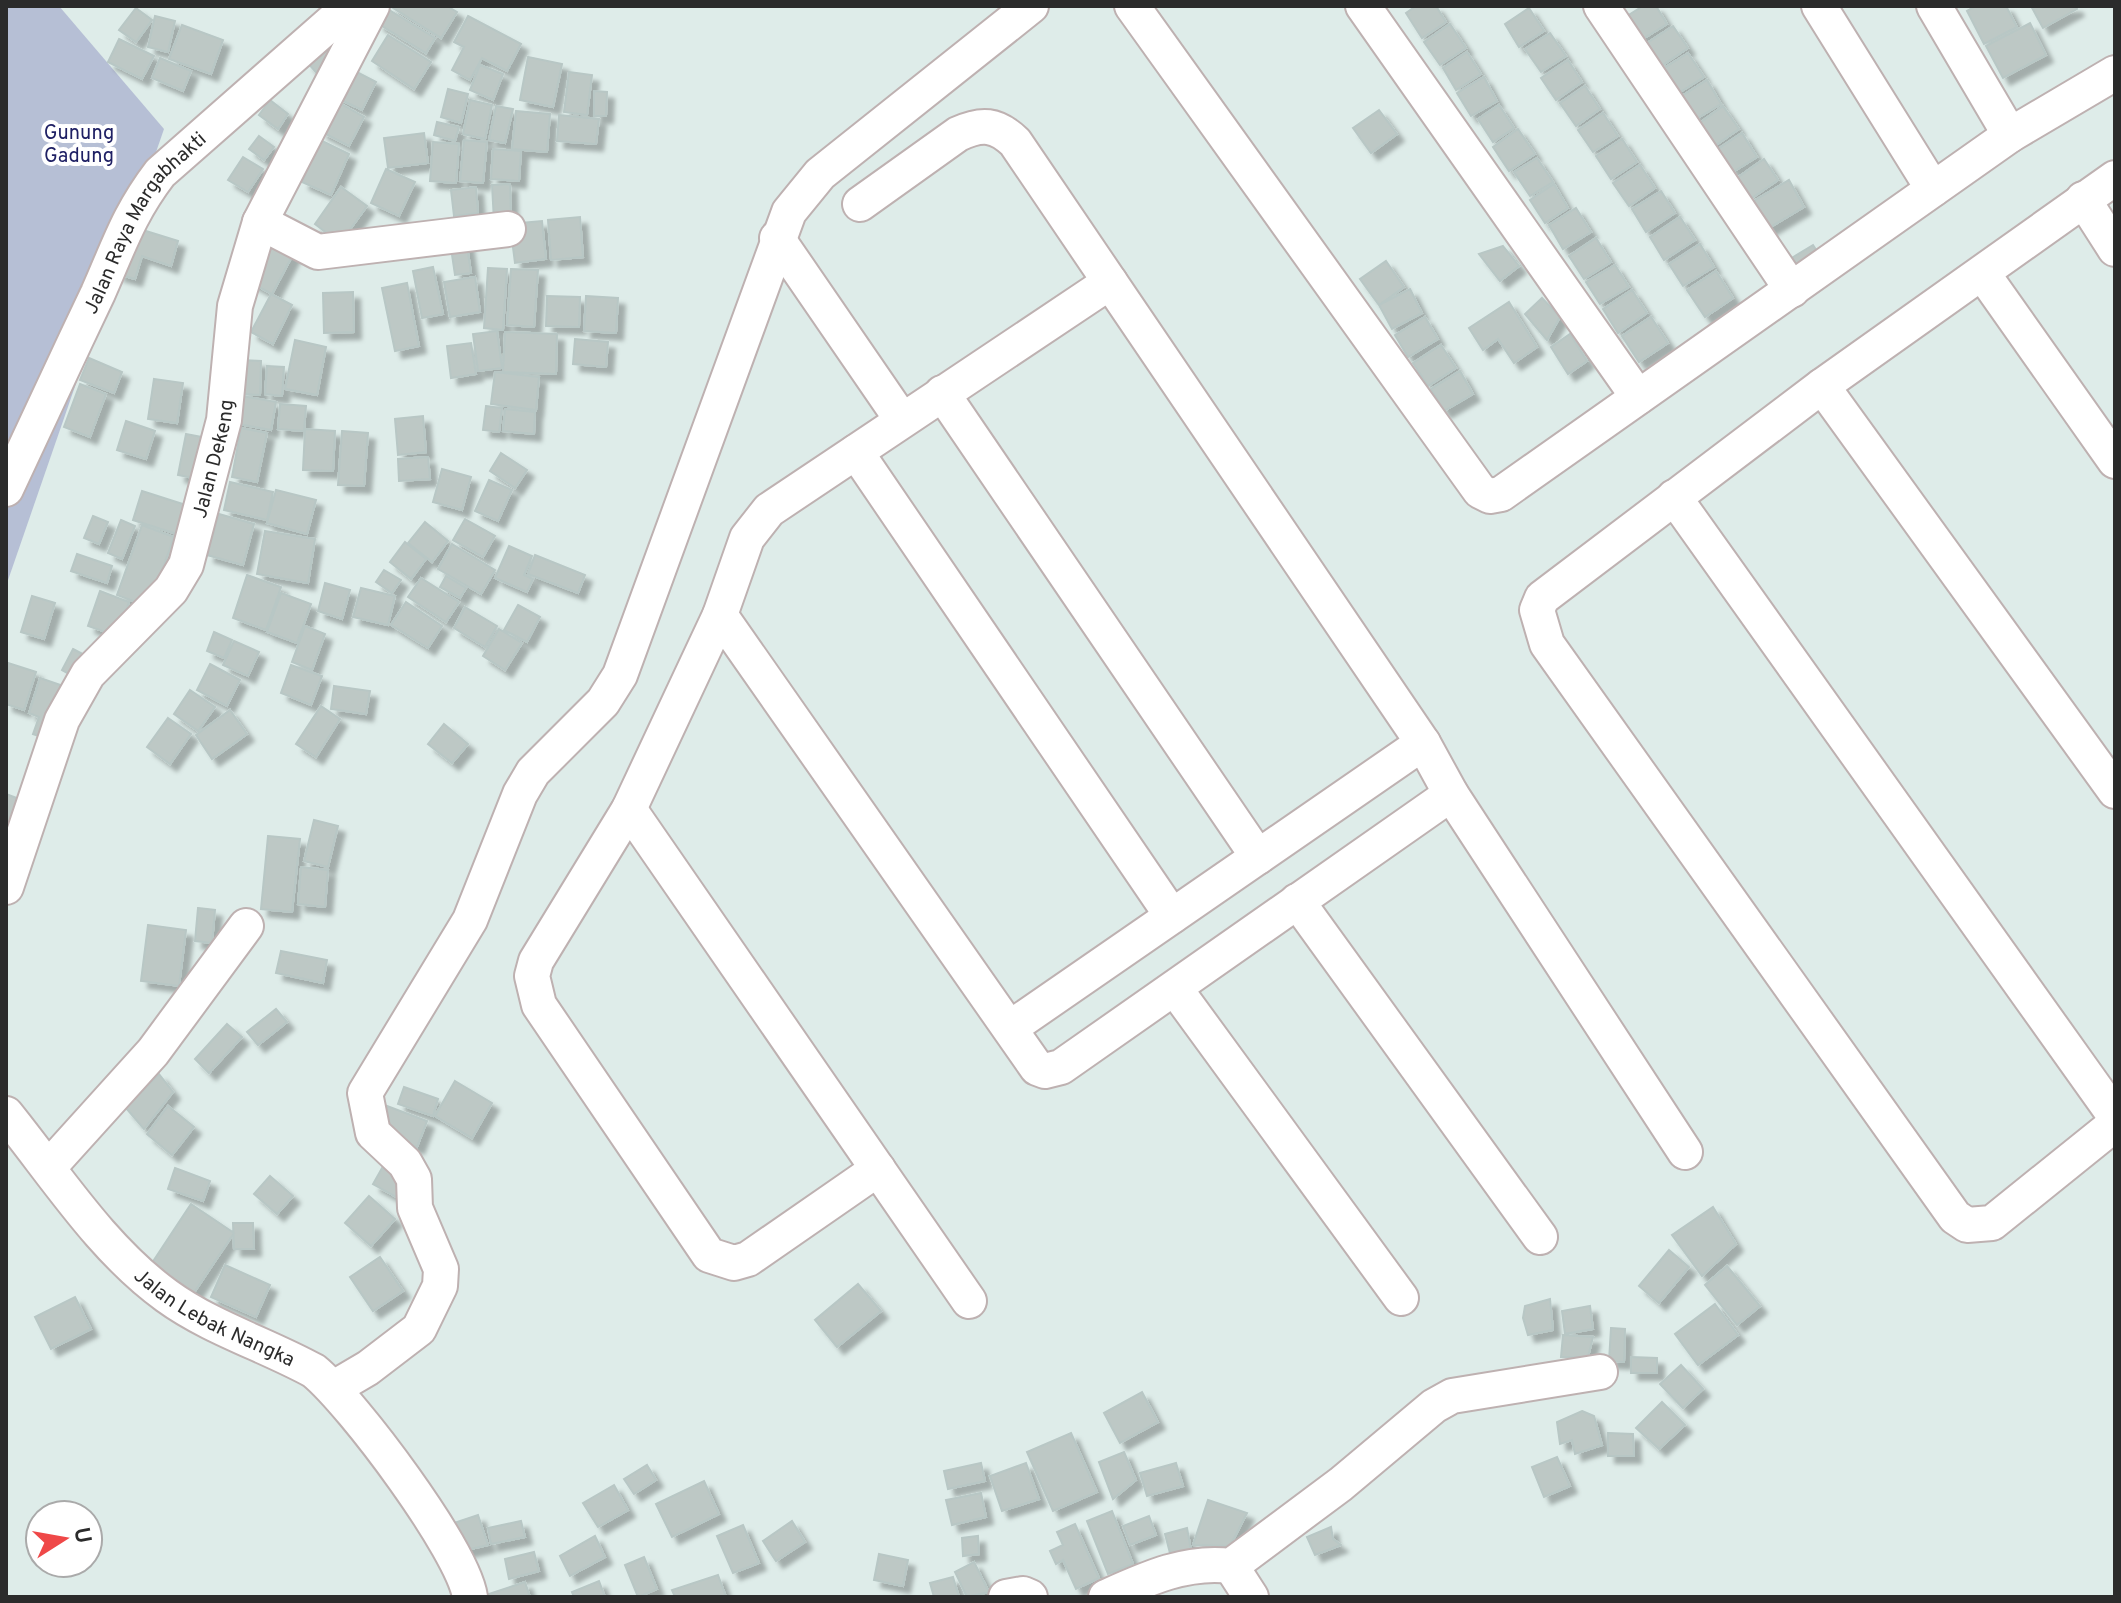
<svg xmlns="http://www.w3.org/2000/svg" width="2121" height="1603" viewBox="0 0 2121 1603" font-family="Overpass,sans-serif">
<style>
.cemetery{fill:#b6bfd5}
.building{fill:#bdc8c5;stroke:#b8c7c5;stroke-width:2;filter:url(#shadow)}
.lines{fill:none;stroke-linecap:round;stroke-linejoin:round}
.minor-casing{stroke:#beb1b1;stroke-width:38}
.minor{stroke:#fff;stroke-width:34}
.labels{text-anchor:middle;stroke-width:8;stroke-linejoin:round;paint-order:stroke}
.park-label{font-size:20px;fill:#1f2064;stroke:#fff}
.street-label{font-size:20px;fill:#2b2b2b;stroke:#fff}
</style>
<defs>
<filter id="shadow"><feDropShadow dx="7" dy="7" stdDeviation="2" flood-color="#0004"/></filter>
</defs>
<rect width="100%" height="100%" fill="#deece9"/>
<!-- cemetery -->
<path class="cemetery" d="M6 6H59L164 129 6 586Z"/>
<!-- building -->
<path class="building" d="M390 6H447L457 12 441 38Z
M1416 6H1436L1446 22 1422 38 1406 13Z
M1643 6H1656L1667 24 1641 40 1627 16Z
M1976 6H2006L2017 27 1984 44 1967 11Z
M2031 6H2075L2077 9 2043 28Z
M136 8 152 20 136 42 119 30Z
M386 8 435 38 426 53 377 23Z
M1529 8 1544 31 1519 47 1505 24Z
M155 16 175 21 168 52 148 47Z
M468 16 521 44 507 71 482 58 470 80 452 70 464 47 454 42Z
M2030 23 2046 55 2003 78 1986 46Z
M1450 24 1466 48 1440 65 1424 42Z
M182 25 223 40 211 74 169 59Z
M1673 26 1688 48 1661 66 1647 43Z
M1550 33 1566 56 1541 72 1525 49Z
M388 35 431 62 414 89 372 61Z
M333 37 349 53 322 79 307 62Z
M119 39 154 56 142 79 108 62Z
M1467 52 1481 74 1456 90 1443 68Z
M1688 53 1704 77 1677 94 1661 70Z
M528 57 562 64 553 107 520 100Z
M160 58 191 71 183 91 152 78Z
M1568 60 1582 82 1556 100 1541 78Z
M480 65 503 74 493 100 470 90Z
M349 68 376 82 362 110 335 97Z
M569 72 592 75 587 115 564 112Z
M1484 77 1497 101 1471 116 1457 93Z
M1707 80 1721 104 1696 119 1682 96Z
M1585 86 1600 109 1576 126 1560 103Z
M448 89 468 94 461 123 441 117Z
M594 91 607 92 606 116H594Z
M270 100 288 114 278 129 259 115Z
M470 100 492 105 485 139 463 134Z
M336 101 364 117 349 146 320 131Z
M1499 105 1514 128 1493 142 1478 119Z
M496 106 513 109 505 143 489 140Z
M1723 106 1739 129 1713 147 1697 125Z
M1379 110 1397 134 1371 153 1353 128Z
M516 111 550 114 547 152 512 149Z
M1603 113 1618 136 1593 152 1578 130Z
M559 115 599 119 596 144 557 141Z
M437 122 459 127 455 141 434 135Z
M1518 129 1535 154 1509 171 1493 147Z
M424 133 428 163 388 168 384 138Z
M1742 133 1757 157 1733 172 1718 149Z
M259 136 274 147 264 160 249 149Z
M1622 139 1637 162 1611 179 1596 156Z
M320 140 349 154 331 195 302 182Z
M464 140 487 142 483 183 460 181Z
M433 142 459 144 456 183 430 181Z
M493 149 521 151 519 181 491 179Z
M243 157 263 169 248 192 228 180Z
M1537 158 1553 182 1530 196 1514 172Z
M1764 159 1778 180 1752 198 1737 178Z
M1640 165 1655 188 1629 206 1613 183Z
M386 169 415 182 399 216 371 203Z
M1789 180 1804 207 1767 229 1752 202Z
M510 184 511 219 494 221 492 185Z
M1554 184 1568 208 1545 223 1530 200Z
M341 187 367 206 340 243 315 224Z
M476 187 478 213 454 216 451 190Z
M1661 191 1675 213 1646 232 1632 209Z
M1576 208 1591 232 1563 249 1549 225Z
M580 217 583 257 551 260 548 220Z
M1680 217 1695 240 1664 260 1650 237Z
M542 221 546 259 515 263 510 224Z
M133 227 178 241 171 266 142 256 135 279 117 274Z
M274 235 297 247 272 294 249 281Z
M1596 238 1611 262 1584 279 1569 256Z
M466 239 471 273 455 275 450 241Z
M1700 244 1714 267 1683 286 1669 264Z
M1813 245 1824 262 1801 276 1790 259Z
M1503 246 1519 266 1500 281 1479 254Z
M1386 261 1404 287 1379 305 1360 279Z
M1615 265 1629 287 1600 304 1586 282Z
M433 267 443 314 422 318 413 271Z
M488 268 507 269 503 330 484 328Z
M511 269 538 270 534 327 507 325Z
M1716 271 1733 298 1705 317 1687 290Z
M475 277 480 312 450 317 444 282Z
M407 283 419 346 395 351 382 288Z
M1410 289 1422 313 1392 329 1379 305Z
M1632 290 1647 313 1618 333 1603 309Z
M353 292 354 332 324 333 323 293Z
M271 294 292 305 273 344 251 332Z
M547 296 580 297 579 327 546 326Z
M586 296 618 298 616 333 584 331Z
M1542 298 1560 317 1547 340 1525 314Z
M1509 302 1537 347 1514 363 1498 339 1483 350 1469 328Z
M1425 317 1438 339 1408 357 1395 335Z
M1651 317 1668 343 1639 362 1622 336Z
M497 331 502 368 478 371 473 334Z
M505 332 557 334 556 374 503 372Z
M1570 334 1587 361 1568 374 1551 347Z
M575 339 608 342 606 367 573 364Z
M295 340 326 347 317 395 285 389Z
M471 343 476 374 451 378 447 346Z
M1441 345 1456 368 1428 386 1413 363Z
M89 358 122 372 114 393 80 380Z
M242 360 261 361 260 395 241 394Z
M267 366 284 367 282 396 265 394Z
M1460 371 1473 394 1444 411 1431 389Z
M495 372 539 377 536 410 491 404Z
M154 379 183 383 177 423 148 419Z
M80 384 106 394 90 437 64 427Z
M237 395 276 402 271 430 232 423Z
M280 404 306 406 304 431 278 429Z
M486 406 502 408 499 432 483 430Z
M505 409 535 412 534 434 503 431Z
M423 416 426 452 398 455 395 419Z
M126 421 155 431 146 459 117 450Z
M241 428 267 433 257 482 232 477Z
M305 429 335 431 333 471 303 470Z
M342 431 368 433 364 486 338 485Z
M186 434 202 437 194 478 178 475Z
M501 453 527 470 515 488 490 471Z
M428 457 430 479 399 481 398 459Z
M442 469 471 477 462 510 433 502Z
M489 480 512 490 498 521 475 511Z
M230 482 273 492 267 520 224 510Z
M276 490 316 500 307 534 267 523Z
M142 491 195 508 186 537 133 520Z
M219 514 254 524 243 565 207 555Z
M93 516 108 522 99 544 84 538Z
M465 519 495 536 483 557 453 540Z
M121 520 135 526 122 559 108 553Z
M425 522 448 541 432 562 408 543Z
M142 525 174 537 149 607 117 595Z
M265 531 315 539 308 583 257 574Z
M405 542 426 559 411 579 390 562Z
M452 544 495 570 481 594 438 569Z
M509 546 532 556 524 575 533 579 527 592 495 578Z
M77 554 112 566 107 583 71 571Z
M535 555 585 575 578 593 528 574Z
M384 570 401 580 392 593 376 582Z
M247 575 281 587 266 630 233 618Z
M446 576 466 588 460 598 440 587Z
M421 578 459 602 446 622 408 597Z
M325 583 350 590 342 619 318 611Z
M361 588 395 596 388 625 353 617Z
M100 591 129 602 117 636 88 626Z
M281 593 311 604 297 643 267 632Z
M32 596 55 603 44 639 21 632Z
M406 602 442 626 428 648 391 625Z
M518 605 540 617 527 642 504 630Z
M465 607 497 626 485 647 454 628Z
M305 626 325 634 312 670 292 662Z
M499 629 522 643 505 670 483 656Z
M214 632 232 640 224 658 207 651Z
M234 641 259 652 248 676 223 665Z
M73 649 90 658 78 679 62 670Z
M8 663 36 672 24 710 6 704Z
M210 664 240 680 227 706 197 690Z
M291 665 322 676 311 705 281 693Z
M40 678 63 686 48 739 33 734 39 717 29 713Z
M334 686 370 691 366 714 331 709Z
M190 690 215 707 198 731 174 714Z
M321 706 340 719 316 757 296 744Z
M230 710 247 734 212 759 196 735Z
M168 718 191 734 170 764 147 747Z
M444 724 468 744 452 763 428 744Z
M6 794 30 803 6 867Z
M314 820 338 826 328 867 304 861Z
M268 836 300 839 292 912 261 909Z
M301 867 328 870 325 907 298 904Z
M198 908 215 910 212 943 195 941Z
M148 925 186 930 179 986 141 981Z
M281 951 327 960 323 983 276 973Z
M276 1009 287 1022 258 1045 247 1032Z
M227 1024 242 1037 209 1073 195 1059Z
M159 1074 173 1092 144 1129 126 1108Z
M455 1081 492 1103 472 1138 435 1116Z
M404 1087 438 1099 433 1116 398 1104Z
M168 1106 194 1127 172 1155 147 1134Z
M387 1106 427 1121 417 1147 377 1132Z
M175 1168 210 1181 203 1201 168 1189Z
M382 1168 409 1183 400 1199 373 1184Z
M270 1176 293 1196 277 1214 254 1194Z
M369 1196 395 1219 371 1246 345 1223Z
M191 1204 234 1233 193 1294 150 1266Z
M1713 1207 1736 1244 1702 1276 1672 1235Z
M233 1223H253L254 1249H234Z
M1669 1250 1689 1267 1659 1303 1639 1286Z
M380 1257 403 1291 373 1311 350 1277Z
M225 1265 270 1285 256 1317 211 1297Z
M1727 1266 1760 1306 1737 1325 1705 1285Z
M858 1284 881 1311 837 1347 815 1320Z
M75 1297 91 1329 51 1349 35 1317Z
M1550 1299 1553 1330 1528 1335 1523 1318 1525 1306Z
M1715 1304 1738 1335 1698 1365 1675 1334Z
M1590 1306 1593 1329 1565 1334 1562 1311Z
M1611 1328 1625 1329 1624 1362 1609 1361Z
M1563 1335 1593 1337 1588 1357H1561Z
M1631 1357 1657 1358V1373H1631Z
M1681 1365 1703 1389 1683 1408 1660 1384Z
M1142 1392 1158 1422 1120 1443 1104 1413Z
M1662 1402 1685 1425 1659 1449 1636 1428Z
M1582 1411 1594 1416 1602 1445 1575 1454 1572 1440 1560 1444 1557 1422Z
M1071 1433 1097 1492 1053 1511 1027 1452Z
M1608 1433 1633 1434 1634 1456H1608Z
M1124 1452 1136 1480 1113 1499 1099 1462Z
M1557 1457 1570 1486 1544 1497 1532 1467Z
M981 1463 985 1481 948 1489 944 1471Z
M1026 1463 1039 1499 1002 1511 990 1476Z
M1176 1463 1183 1486 1147 1496 1140 1473Z
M647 1465 656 1480 634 1494 624 1479Z
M704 1481 719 1514 672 1537 656 1504Z
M614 1485 628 1510 598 1527 583 1503Z
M981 1493 986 1517 952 1525 946 1500Z
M1208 1500 1247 1513 1230 1546 1193 1545Z
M1112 1511 1133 1564 1108 1574 1087 1521Z
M478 1515 488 1545 462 1551 445 1526Z
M1149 1516 1156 1535 1130 1545 1123 1526Z
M521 1521 525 1537 491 1544 488 1528Z
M792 1521 805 1542 776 1561 763 1541Z
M1075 1524 1099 1578 1076 1589 1063 1560 1056 1564 1050 1551 1063 1545 1057 1532Z
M743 1525 759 1563 733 1573 717 1536Z
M1331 1527 1333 1539 1341 1545 1315 1555 1307 1537Z
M1187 1528 1191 1550 1171 1557 1165 1534Z
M595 1536 605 1557 570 1576 560 1556Z
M978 1536 979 1554 963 1556 962 1538Z
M534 1552 539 1571 509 1579 505 1559Z
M879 1554 908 1560 903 1586 874 1580Z
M644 1557 657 1589 638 1597 625 1565Z
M974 1562 989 1592 967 1597 955 1572Z
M718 1575 726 1597H675L672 1590Z
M953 1577 959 1597H934L930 1583Z
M599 1581 605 1597H574L572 1592Z
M525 1582 530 1597H484L483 1596Z"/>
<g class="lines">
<defs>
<g id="minor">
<path d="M1132 6 1480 491 1490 496 1501 494 2010 135 2115 73"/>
<path d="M1363 6 1638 397"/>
<path d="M1601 6 1792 290"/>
<path d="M1819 6 1933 189"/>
<path d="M1934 6 2010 135"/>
<path d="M2083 199 2115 249"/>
<path d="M860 204 958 134C982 123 996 124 1015 142L1110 282"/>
<path d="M260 222 318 252 508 229"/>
<path d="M777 238 902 420"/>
<path d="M1983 274 2115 461"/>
<path d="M1822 386 2115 178"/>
<path d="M942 393 1258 857"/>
<path d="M856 452 1172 916"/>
<path id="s1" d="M6 489C37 423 67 358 98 293 119 246 128 215 160 173L350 6"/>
<path d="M1674 497 2115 1116"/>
<path d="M720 615 1037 1068 1045 1071 1061 1067 1451 794"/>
<path d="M2115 791 1822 386 1542 598 1537 610 1547 644 1955 1217 1967 1225 1992 1223 2115 1124"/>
<path d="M629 809 969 1301"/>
<path id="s2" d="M6 887 62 720 88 674 171 590 186 565 224 420 235 306 260 222 372 6"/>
<path d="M1297 901 1540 1237"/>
<path d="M1176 990 1401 1298"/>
<path d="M1010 1028 1423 743"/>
<path id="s3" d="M6 1114C56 1176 102 1249 167 1296 211 1328 267 1345 314 1371 353 1403 463 1550 470 1597"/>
<path d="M49 1167 153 1052 246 926"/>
<path d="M878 1169 748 1259 734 1263 709 1255 539 1005 532 976 536 961 629 809 720 615 747 538 769 510 1110 282 1423 743 1451 794 1685 1152"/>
<path d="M334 1388 368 1368 419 1329 440 1286 441 1269 415 1208 414 1179 405 1163 373 1133 365 1093 470 920 520 794 533 772 603 702 620 675 789 212 820 174 1031 6"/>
<path d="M1231 1566 1251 1597"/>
<path d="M1006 1597 1023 1594 1030 1597"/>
<path d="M1106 1597C1146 1579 1187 1560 1231 1566L1341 1484 1434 1406 1452 1396 1600 1372"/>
</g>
</defs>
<!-- minor casing -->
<use href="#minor" class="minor-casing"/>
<!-- minor -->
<use href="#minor" class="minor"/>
</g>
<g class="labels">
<!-- park labels -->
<g class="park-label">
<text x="79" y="139">Gunung<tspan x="79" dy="23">Gadung</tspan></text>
</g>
<!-- street labels -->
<g class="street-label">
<text dy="7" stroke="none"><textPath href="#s1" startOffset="302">Jalan Raya Margabhakti</textPath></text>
<text dy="7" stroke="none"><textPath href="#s2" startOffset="486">Jalan Dekeng</textPath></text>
<text dy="7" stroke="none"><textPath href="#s3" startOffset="296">Jalan Lebak Nangka</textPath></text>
</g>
</g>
<!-- border -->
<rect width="2121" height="1603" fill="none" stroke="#2b2b2b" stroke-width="16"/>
<!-- north arrow -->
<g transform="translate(64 1539) rotate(79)"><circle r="38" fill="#ffffff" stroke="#aaaaaa" stroke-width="2"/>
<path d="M0-6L14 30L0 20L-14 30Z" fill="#ef4848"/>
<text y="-12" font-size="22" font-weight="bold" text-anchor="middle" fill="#2b2b2b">U</text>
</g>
</svg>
